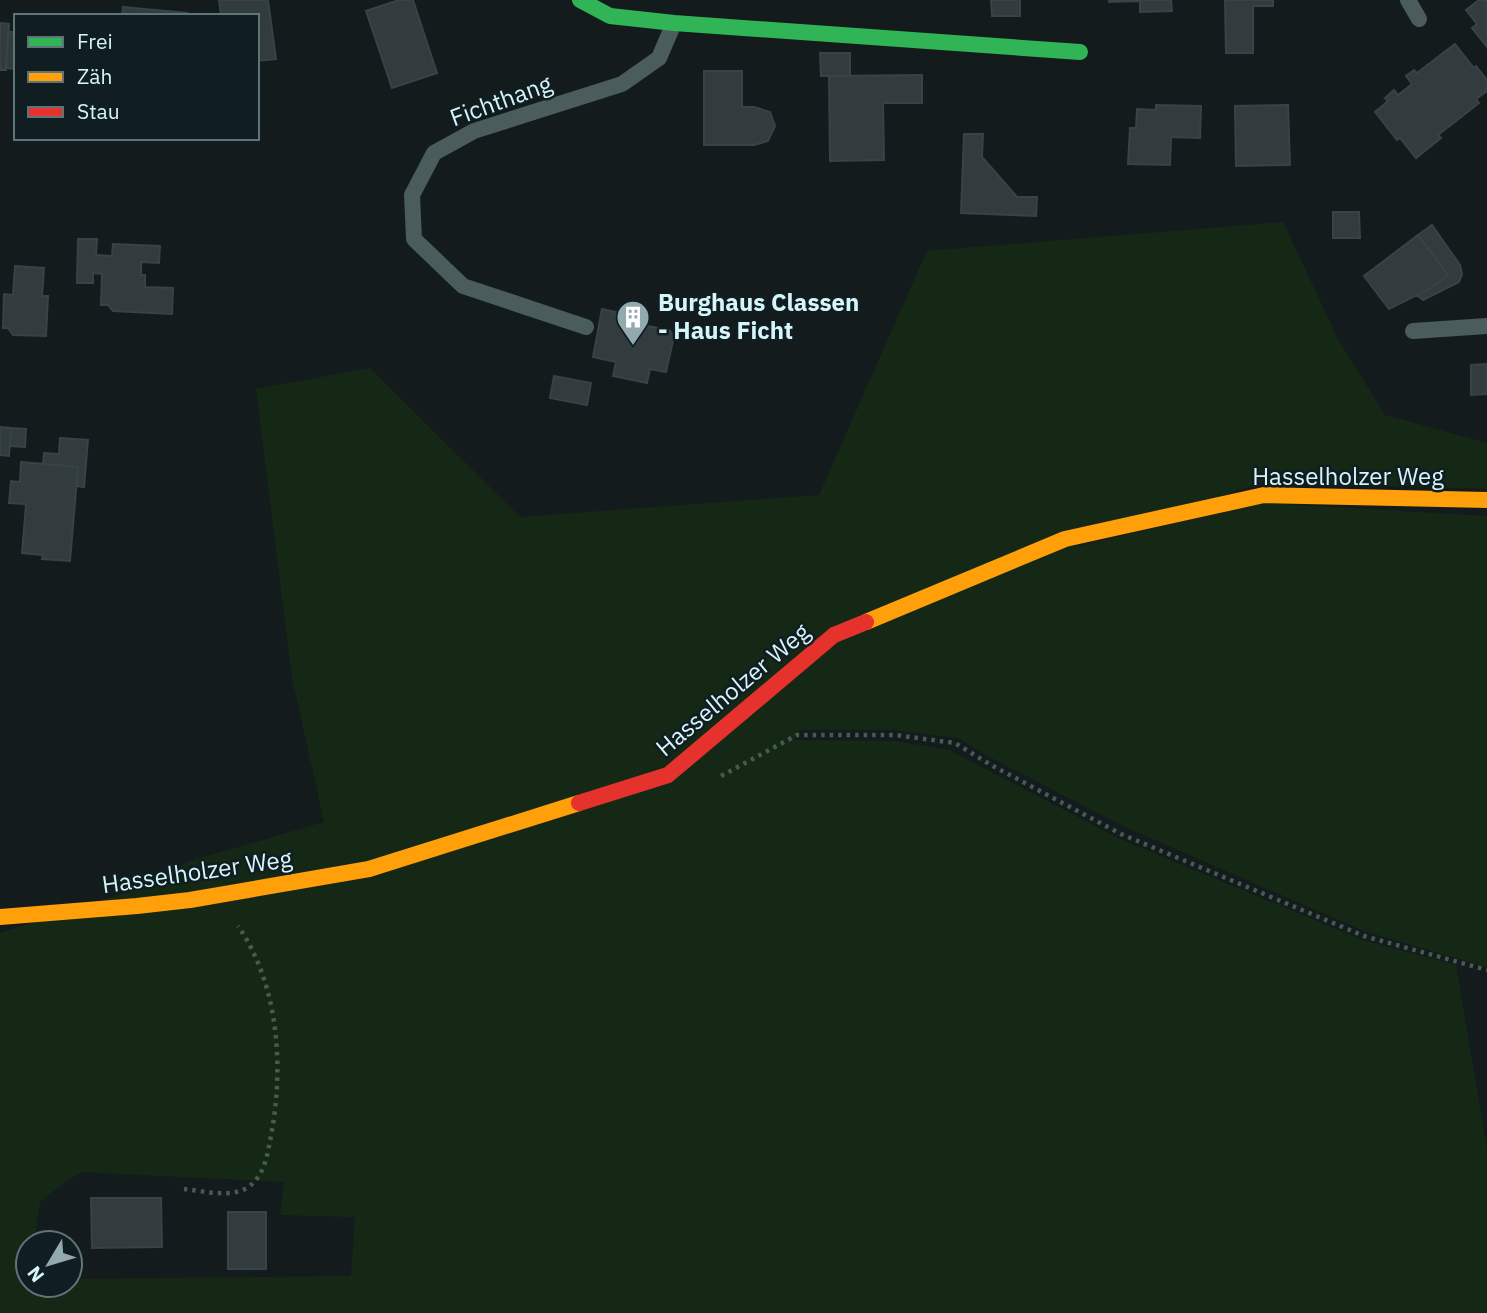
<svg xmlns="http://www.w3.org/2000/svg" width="1487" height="1313" viewBox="0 0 1487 1313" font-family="'IBM Plex Sans',sans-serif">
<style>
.green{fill:#152815;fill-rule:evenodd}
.building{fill:#323c3f;stroke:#374346;stroke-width:2}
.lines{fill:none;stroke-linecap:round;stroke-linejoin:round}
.path{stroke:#465b51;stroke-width:4.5;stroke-dasharray:3.5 5;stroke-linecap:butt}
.lane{stroke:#4a5c5c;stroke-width:16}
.fast{stroke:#30b455;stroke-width:16}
.slow{stroke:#ff9f0a;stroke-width:16}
.jam{stroke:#e5322d;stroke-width:16}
.labels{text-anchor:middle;stroke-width:5;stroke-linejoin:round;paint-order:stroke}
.street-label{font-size:24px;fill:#d6f5fa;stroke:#101e21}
.poi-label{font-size:24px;font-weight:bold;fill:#d6f5fa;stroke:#101e21;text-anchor:start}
</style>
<rect width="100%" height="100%" fill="#141b1d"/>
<!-- green -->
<path class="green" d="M1283 222 1338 339 1385 415 1487 443V489L1263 482 1069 548 1264 503 1487 516V967L1364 931 1123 826 995 760 958 738 895 730H799L794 740 895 741 949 750 1120 839 1363 940 1456 965 1487 1148V1313H0V933L137 889 187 862 324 822 292 678 256 389 370 368 520 517 819 495 927 251ZM82 1172 284 1182 280 1215 355 1217 351 1276 70 1279V1285H28V1243H34L40 1202 64 1183Z"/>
<!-- building -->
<path class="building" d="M219 0H268L276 59 257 61V16H221Z
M399 0H413L437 73 392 88 366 11Z
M991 0H1020V16H992Z
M1109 0H1171L1172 11 1140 12V1L1109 2Z
M1225 0H1273V6H1253V53H1226Z
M1479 0H1487V47L1472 28 1477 24 1466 10Z
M123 7 187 13V16H122Z
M0 23 9 24 6 70H0Z
M8 32H16V69L6 68Z
M1455 44 1474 68 1476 66 1487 80V91L1476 99 1479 103 1438 135 1441 138 1416 158 1400 138 1397 140 1375 112 1388 101 1385 98 1394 90 1398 95 1412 84 1406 76 1414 70 1417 73Z
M820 53H850V76H821Z
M704 71H742V107H754L770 112 775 126 768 141 754 145H704Z
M922 75V103H883L884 160 830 161 829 76Z
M1156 105 1201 106 1200 138 1171 137 1170 165 1128 164 1130 128H1136L1137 109 1156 110Z
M1288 105 1290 165 1236 166 1235 106Z
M964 134H983L982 157 1017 197H1037L1036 216 961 213Z
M1333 212H1359L1360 238H1333Z
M1432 225 1460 265 1462 274 1459 282 1423 300 1417 295 1431 288 1448 275 1418 235Z
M1418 235 1448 275 1431 288 1389 309 1364 276Z
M78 239H97L96 255 112 256 113 244 160 246 159 263 141 262V275H145V287L173 288 172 314 113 311 108 305H101L102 274 93 273V283H77Z
M15 266 44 268 42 296H48L46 336 13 335 8 328H3L4 294 13 295Z
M602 309 643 318 642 325 669 330 674 336 666 372 650 369 647 383 613 376 616 362 593 357Z
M1487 364V394L1471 395V365Z
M554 376 591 383 587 405 550 398Z
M0 427 11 428 9 456 0 455Z
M11 428 26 429 25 447 10 446Z
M60 438 88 440 84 487 77 486 78 467 43 464 44 453 59 454Z
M21 462 78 467 70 561 42 559 43 555 22 553 26 504 9 503 11 481 20 482Z
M91 1198H161L162 1247 92 1248Z
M228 1212H266V1269H228Z"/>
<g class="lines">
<!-- path -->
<path class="path" d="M721 776 797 735H895L955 743 991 765 1121 834 1364 936 1487 970
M184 1189C203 1191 229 1198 247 1188 265 1176 267 1155 271 1136 284 1067 279 985 238 926"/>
<!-- lane -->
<path class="lane" d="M1408 0 1419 19
M586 327 463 286 414 239 412 195 434 153 474 131 622 84 659 58 674 23
M1413 331 1487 326"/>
<!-- fast -->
<path class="fast" d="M580 0 610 16 674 23 1080 52"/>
<!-- slow -->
<path class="slow" d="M866 622 1065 539 1264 495 1487 500
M0 917 137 906 190 900 369 869 579 803"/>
<!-- jam -->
<path class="jam" d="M579 803 668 775 834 635 866 622"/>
</g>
<!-- icons -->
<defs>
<symbol id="building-pin" viewBox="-11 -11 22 30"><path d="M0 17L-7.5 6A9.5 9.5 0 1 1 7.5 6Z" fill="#92a9ad" stroke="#101e21"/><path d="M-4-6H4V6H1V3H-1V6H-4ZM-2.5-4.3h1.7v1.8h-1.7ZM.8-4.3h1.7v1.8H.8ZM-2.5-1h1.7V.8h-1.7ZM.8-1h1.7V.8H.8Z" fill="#fff"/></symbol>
</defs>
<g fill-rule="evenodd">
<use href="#building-pin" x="614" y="298" width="38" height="52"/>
</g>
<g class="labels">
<!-- street labels -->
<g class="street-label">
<text transform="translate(501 101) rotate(-20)" y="8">Fichthang</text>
<text x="1348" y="485">Hasselholzer Weg</text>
<text transform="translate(733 690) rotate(-40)" y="8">Hasselholzer Weg</text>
<text transform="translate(197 872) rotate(-8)" y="8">Hasselholzer Weg</text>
</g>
<!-- poi labels -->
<g class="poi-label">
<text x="658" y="311">Burghaus Classen<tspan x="658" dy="28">- Haus Ficht</tspan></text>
</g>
</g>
<!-- legend -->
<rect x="14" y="14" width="245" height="126" fill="#101e21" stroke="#5f7478" stroke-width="2"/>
<rect x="28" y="37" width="35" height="10" fill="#30b455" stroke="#5f7478" stroke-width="2"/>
<text x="77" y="49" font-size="21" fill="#d6f5fa">Frei</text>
<rect x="28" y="72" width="35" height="10" fill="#ff9f0a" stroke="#5f7478" stroke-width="2"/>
<text x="77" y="84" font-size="21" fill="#d6f5fa">Zäh</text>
<rect x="28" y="107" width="35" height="10" fill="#e5322d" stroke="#5f7478" stroke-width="2"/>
<text x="77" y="119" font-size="21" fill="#d6f5fa">Stau</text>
<!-- north arrow -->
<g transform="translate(49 1264) rotate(232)"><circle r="33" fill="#101e21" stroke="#5f7478" stroke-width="2"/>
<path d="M0-5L12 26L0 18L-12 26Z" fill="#92a9ad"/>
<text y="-10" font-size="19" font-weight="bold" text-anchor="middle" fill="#d6f5fa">N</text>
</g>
</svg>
